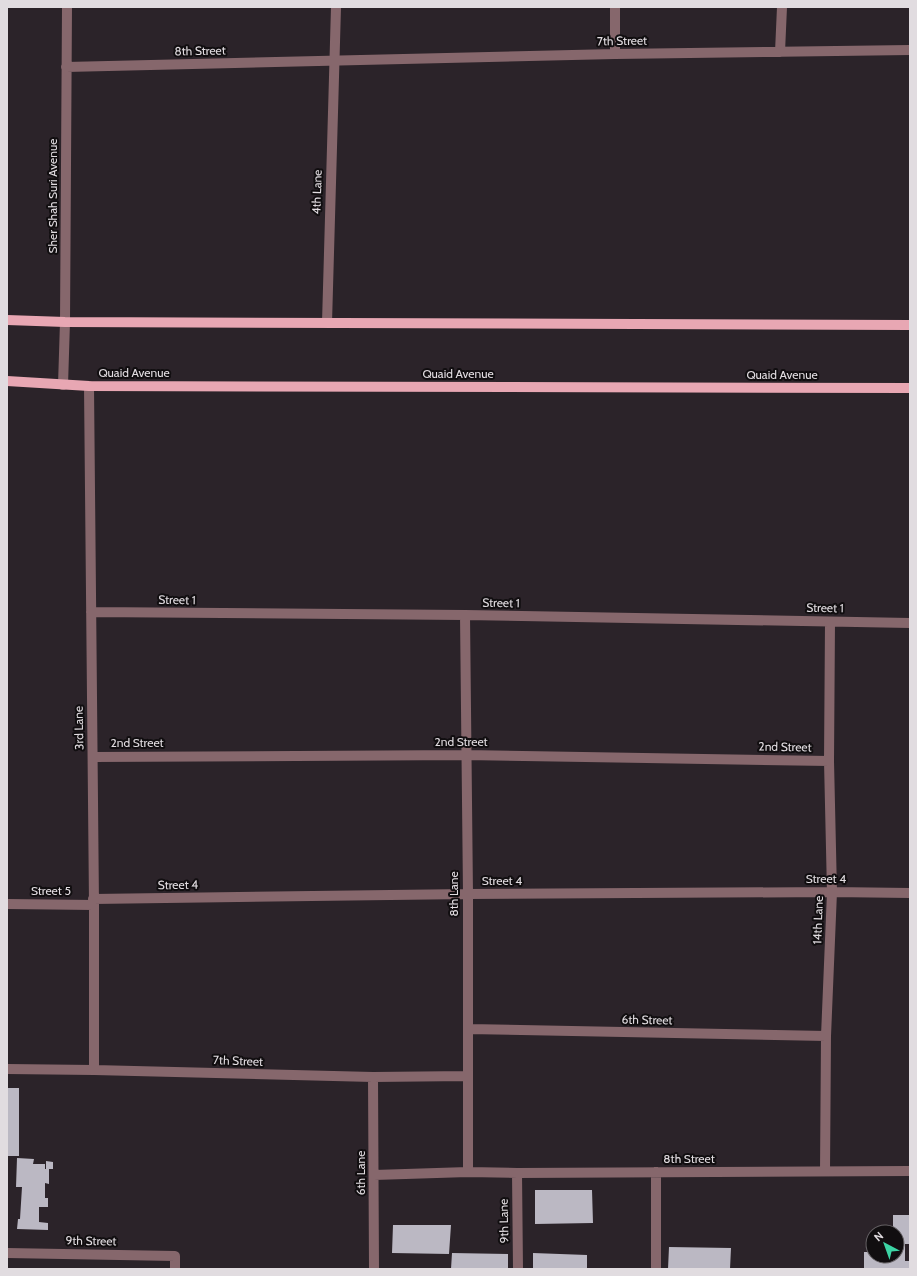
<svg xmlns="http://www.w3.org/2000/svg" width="917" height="1276" viewBox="0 0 917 1276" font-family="Cabin,sans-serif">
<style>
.building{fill:#bbb8c3}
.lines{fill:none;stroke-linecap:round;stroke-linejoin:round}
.minor{stroke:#86676c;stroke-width:10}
.major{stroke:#e8a7b3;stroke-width:10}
.labels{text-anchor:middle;stroke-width:4;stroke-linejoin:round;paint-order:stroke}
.street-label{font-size:12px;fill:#e1dce0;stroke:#110e10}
</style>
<rect width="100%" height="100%" fill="#2b2329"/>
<!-- building -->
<path class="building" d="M7 1088H19V1156H7Z
M17 1158 34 1159 33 1164H45V1169H46V1161L53 1162V1169H49V1184L45 1183V1198H48V1207H39V1222L48 1223V1230L17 1229 18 1219H20L22 1187H16Z
M535 1190H592L593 1223 535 1224Z
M893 1215H910V1244H905V1261H910V1269H864V1252H873V1256H897V1232H893Z
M393 1225H451L449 1254 392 1253Z
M669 1247 731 1248 730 1269H668Z
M452 1253 508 1254V1269H451Z
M533 1253 587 1255V1269H533Z"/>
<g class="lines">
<!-- minor -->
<path class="minor" d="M615 7V54
M780 52 782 7
M66 67 615 54 910 50
M327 323 336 7
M63 385 65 322 67 7
M89 386 94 905V1070
M91 612 465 615 910 623
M465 615 468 894V1172
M93 757 466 755 829 761
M93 899 468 894 832 892 910 893
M7 904 94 905
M468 1029 826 1036
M7 1069 94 1070 373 1077 468 1076
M373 1077 374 1269
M825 1171 826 1036 832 892 829 761 830 622
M517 1173 518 1269
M374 1175 468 1172 517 1173 910 1171
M7 1253 175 1256V1269
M656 1269V1172"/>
<!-- major -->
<path class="major" d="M7 320 65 322 910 325
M7 381 89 386 910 388"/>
</g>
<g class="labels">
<!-- street labels -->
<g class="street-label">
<text transform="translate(622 41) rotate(-1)" y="4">7th Street</text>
<text transform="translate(200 51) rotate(-1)" y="4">8th Street</text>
<text transform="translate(317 192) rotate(-88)" y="4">4th Lane</text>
<text transform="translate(53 196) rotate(-90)" y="4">Sher Shah Suri Avenue</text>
<text x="134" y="377">Quaid Avenue</text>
<text x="458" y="378">Quaid Avenue</text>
<text x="782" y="379">Quaid Avenue</text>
<text transform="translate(177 600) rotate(1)" y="4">Street 1</text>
<text transform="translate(501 603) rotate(1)" y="4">Street 1</text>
<text transform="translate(825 608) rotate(1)" y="4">Street 1</text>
<text transform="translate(79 728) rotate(-91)" y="4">3rd Lane</text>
<text x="461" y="746">2nd Street</text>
<text x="137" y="747">2nd Street</text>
<text transform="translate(785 747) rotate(1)" y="4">2nd Street</text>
<text x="826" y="883">Street 4</text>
<text x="502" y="885">Street 4</text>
<text transform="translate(178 885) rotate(-1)" y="4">Street 4</text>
<text x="51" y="895">Street 5</text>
<text transform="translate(454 894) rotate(-90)" y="4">8th Lane</text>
<text transform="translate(818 920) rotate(-88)" y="4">14th Lane</text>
<text transform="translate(647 1020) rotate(1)" y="4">6th Street</text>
<text transform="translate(238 1061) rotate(2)" y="4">7th Street</text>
<text x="689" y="1163">8th Street</text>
<text transform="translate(361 1173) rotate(-90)" y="4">6th Lane</text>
<text transform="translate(504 1221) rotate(-91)" y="4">9th Lane</text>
<text transform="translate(91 1241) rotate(1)" y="4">9th Street</text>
</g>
</g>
<!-- border -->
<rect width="917" height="1276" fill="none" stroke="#e1dce0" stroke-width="16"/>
<!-- north arrow -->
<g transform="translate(885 1244) rotate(319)"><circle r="19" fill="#110e10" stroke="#646063"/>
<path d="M0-3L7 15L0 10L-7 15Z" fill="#3cd4a4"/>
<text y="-6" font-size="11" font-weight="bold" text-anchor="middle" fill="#e1dce0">N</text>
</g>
</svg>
